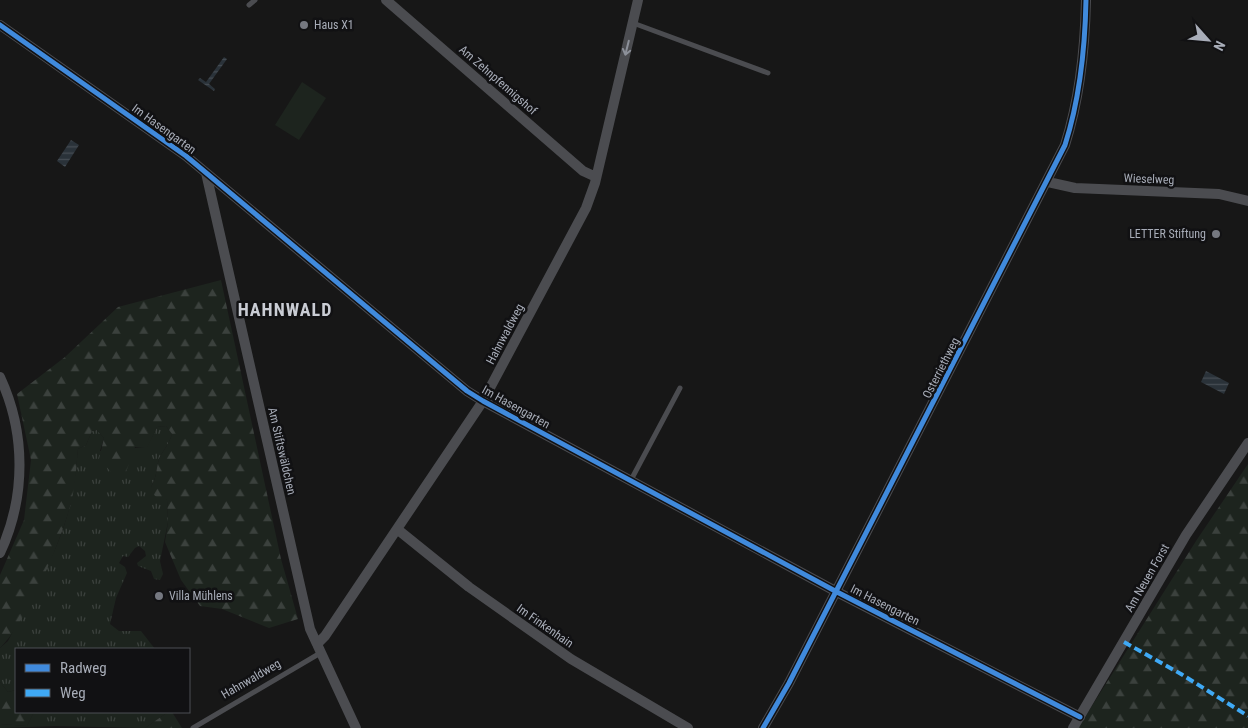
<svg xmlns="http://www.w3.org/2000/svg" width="1248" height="728" viewBox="0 0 1248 728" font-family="'Roboto Condensed',sans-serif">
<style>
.grass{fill:url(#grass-tufts)}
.forest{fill:url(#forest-firs)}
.pitch{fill:#1d241e}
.water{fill:url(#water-rules)}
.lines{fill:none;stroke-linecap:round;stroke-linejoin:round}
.lane{stroke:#4b4c50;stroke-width:5}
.street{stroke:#4b4c50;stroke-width:10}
.quiet{stroke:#3fa9f5;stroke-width:4;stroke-dasharray:8 4;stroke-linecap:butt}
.cycleway-casing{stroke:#111113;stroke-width:8}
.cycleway{stroke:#408adc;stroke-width:5}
.oneway{stroke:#8c9099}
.poi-dot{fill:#757880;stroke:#111113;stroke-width:2}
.labels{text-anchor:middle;stroke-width:5;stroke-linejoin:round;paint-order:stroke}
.poi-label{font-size:12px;fill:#a8adb8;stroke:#111113;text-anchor:start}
.street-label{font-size:12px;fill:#a8adb8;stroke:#111113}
.district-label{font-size:18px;font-weight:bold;letter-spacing:1px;fill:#c9ccd4;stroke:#111113}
</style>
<defs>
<pattern id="grass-tufts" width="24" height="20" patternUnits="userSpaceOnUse" patternTransform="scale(1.25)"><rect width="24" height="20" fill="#1d241e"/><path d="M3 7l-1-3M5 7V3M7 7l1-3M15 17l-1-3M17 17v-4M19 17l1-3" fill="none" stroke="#3b413d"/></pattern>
<pattern id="forest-firs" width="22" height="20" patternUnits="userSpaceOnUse" patternTransform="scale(1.25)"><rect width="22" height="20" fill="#1d241e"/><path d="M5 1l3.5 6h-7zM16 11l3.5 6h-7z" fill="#3b413d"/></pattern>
<pattern id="water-rules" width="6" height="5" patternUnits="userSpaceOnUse" patternTransform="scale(1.25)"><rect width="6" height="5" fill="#2a3239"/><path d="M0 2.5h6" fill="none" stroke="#464d54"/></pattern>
</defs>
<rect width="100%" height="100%" fill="#171717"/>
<!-- grass -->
<path class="grass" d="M166 426 172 434C169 445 163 450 159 459 156 469 157 477 151 487L167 500 168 522 160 561 163 574 160 580 154 579 151 571 138 566 137 563 146 556 145 551 139 546 135 548 128 557 123 556 119 563 125 567 127 573 116 598 110 624 119 631H141L155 649H16V690L8 692 0 682V648L8 641C30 599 57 556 69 509 74 490 76 469 78 449L86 445 92 431 97 430 104 438 100 451 147 447 157 427Z
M34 712H168L145 728 55 726 0 728V724L27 726Z"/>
<!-- forest -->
<path class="forest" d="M221 280 281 559 298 619 269 628 222 609 200 606 181 580 165 542 168 522 167 500C157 495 155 501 151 487 157 477 156 469 159 459 163 450 169 445 172 434L166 426 157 427 147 448 135 447 125 475 115 476 99 459 104 438 97 430 92 431 86 445 78 449C76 470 75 491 69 510 58 548 27 621 0 648V575L24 520 31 460 17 394 65 357 118 307Z
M1248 464V728H1078L1196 541Z
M0 682 8 692 16 690V712H34L27 726 0 724Z
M168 712H172L182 728H145Z"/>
<!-- pitch -->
<path class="pitch" d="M302 82 326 98 299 140 275 125Z"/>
<!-- water -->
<path class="water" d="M224 57 227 59 209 84 215 89 214 91 198 80 200 78 206 82Z
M71 140 79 145 65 167 57 161Z
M1206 371 1229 383 1224 394 1201 382Z"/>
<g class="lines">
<!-- lane -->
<path class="lane" d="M249 5 255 0
M633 23 768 73
M631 480 680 388
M193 728 322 652"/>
<!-- street -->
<path class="street" d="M386 0 583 171 596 177
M0 25 186 156 467 391 483 401 837 592 1080 717
M206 173 310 629 356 728
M1048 182 1075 188 1219 194 1248 201
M0 377C26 433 26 497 0 553
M397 529 469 587 571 659 688 728
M317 644 325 636 483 401 586 208 595 183 638 0
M763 728 789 683 1065 145C1080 98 1085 50 1086 0
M1073 728 1186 535 1248 443"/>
<!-- quiet -->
<path class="quiet" d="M1124 642 1181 674 1248 716"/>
<defs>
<path id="cycleway" d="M0 25 186 156 467 391 483 401 837 592 1080 717
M763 728 789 683 1065 145C1080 98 1085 50 1086 0"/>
</defs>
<!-- cycleway casing -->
<use href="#cycleway" class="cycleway-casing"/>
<!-- cycleway -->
<use href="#cycleway" class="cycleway"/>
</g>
<!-- one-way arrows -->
<defs><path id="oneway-shaft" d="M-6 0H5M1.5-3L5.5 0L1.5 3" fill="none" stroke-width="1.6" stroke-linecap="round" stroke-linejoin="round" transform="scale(1.25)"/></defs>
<use class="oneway" href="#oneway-shaft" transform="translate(627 48) rotate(104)"/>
<!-- markers -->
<g class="poi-dot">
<circle cx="304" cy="25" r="5"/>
<circle cx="1216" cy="234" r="5"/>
<circle cx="159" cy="596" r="5"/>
</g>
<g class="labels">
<!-- poi labels -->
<g class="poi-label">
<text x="314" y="29">Haus X1</text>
<text x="1206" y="238" text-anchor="end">LETTER Stiftung</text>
<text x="169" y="600">Villa Mühlens</text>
</g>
<!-- street labels -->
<g class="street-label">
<text transform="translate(498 80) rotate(41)" y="4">Am Zehnpfennigshof</text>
<text transform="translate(164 129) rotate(36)" y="4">Im Hasengarten</text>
<text transform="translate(1149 179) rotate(2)" y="4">Wieselweg</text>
<text transform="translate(505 334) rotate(-62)" y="4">Hahnwaldweg</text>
<text transform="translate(941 368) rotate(-63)" y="4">Osterriethweg</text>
<text transform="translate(516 407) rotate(29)" y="4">Im Hasengarten</text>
<text transform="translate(282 451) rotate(77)" y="4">Am Stiftswäldchen</text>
<text transform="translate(1147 578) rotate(-60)" y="4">Am Neuen Forst</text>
<text transform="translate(885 605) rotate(27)" y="4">Im Hasengarten</text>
<text transform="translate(545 626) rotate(35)" y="4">Im Finkenhain</text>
<text transform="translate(251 679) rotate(-30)" y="4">Hahnwaldweg</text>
</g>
<!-- district labels -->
<g class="district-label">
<text x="285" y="316">HAHNWALD</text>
</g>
</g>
<!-- legend -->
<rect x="15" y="648" width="175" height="65" fill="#111113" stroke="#4d4f55"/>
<rect x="25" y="664" width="25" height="8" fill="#408adc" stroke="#4d4f55"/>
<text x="60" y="673" font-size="15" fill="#a8adb8">Radweg</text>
<rect x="25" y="689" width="25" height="8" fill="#3fa9f5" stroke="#4d4f55"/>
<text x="60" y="698" font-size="15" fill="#a8adb8">Weg</text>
<!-- north arrow -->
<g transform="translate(1208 40) rotate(117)" stroke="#111113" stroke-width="4" paint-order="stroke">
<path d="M0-4L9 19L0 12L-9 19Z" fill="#a8adb8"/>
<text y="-8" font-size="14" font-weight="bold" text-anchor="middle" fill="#a8adb8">N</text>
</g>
</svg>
